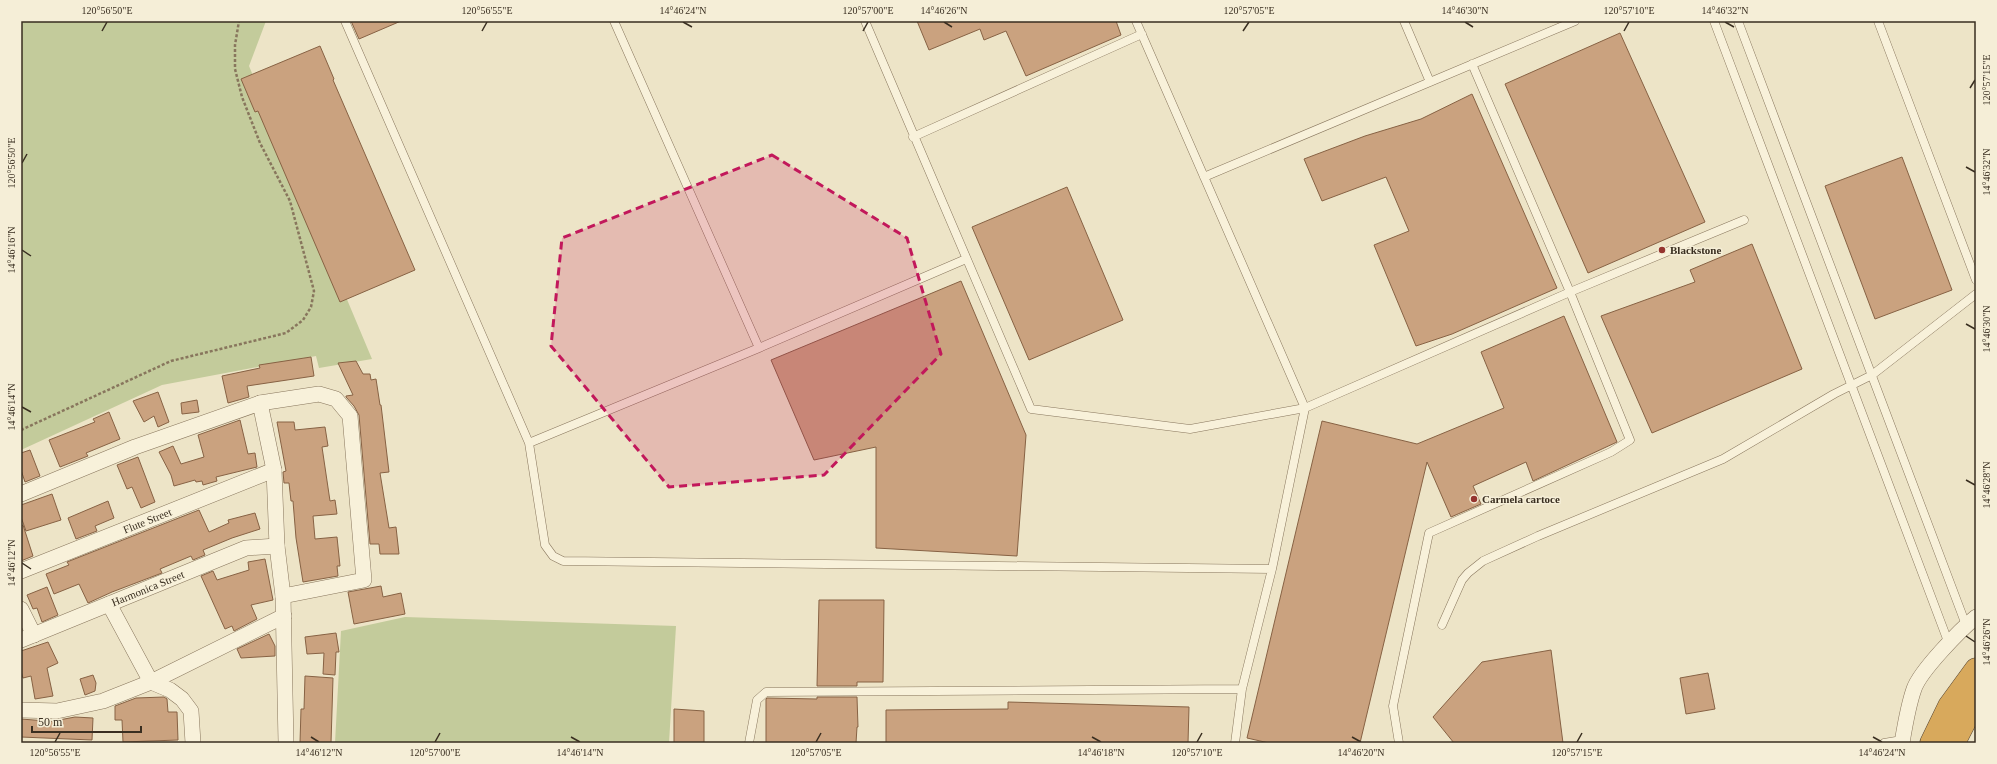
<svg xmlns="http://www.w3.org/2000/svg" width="1997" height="764" viewBox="0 0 1997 764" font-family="Georgia,serif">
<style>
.green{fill:#c3cb9b}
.building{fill:#caa27f;stroke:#876244}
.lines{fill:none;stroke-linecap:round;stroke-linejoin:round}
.service-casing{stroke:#88765d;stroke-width:9}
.minor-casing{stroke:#88765d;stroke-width:16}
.motorway-casing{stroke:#564431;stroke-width:23}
.path{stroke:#88765d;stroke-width:2.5;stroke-dasharray:3 2;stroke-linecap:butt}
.service{stroke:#f8f1da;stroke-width:8}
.minor{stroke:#f8f1da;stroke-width:15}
.motorway{stroke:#d8a95c;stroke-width:22}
.marked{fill:#c2185b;fill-opacity:0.2;stroke:#c2185b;stroke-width:3;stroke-dasharray:8 5;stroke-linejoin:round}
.ticks{fill:none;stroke:#392e20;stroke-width:1.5}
.poi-dot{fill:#95342f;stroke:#f5eed7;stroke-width:1.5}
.labels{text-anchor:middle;stroke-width:3;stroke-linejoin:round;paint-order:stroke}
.poi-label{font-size:11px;font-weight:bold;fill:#392e20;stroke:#f5eed7;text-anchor:start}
.street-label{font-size:11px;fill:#392e20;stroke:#f5eed7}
.neatline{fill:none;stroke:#392e20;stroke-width:1.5}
.ticks-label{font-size:10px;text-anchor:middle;fill:#392e20}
</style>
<rect width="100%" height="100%" fill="#ede4c7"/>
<!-- green -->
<path class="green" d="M21 21H266L249 66 372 359 319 368 316 356 162 385 21 450Z
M405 617 676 626 669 743H335L341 631Z"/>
<!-- building -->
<path class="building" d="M351 21H401L359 39Z
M917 21H1116L1121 35 1026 76 1006 31 984 40 980 29 929 50Z
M1620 33 1705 222 1588 273 1505 84Z
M320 46 334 79 333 80 415 270 340 302 258 111 255 112 241 79Z
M1472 94 1557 288 1452 334 1416 346 1374 245 1409 231 1386 177 1322 201 1304 159 1365 136 1421 119Z
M1902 157 1952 290 1875 319 1825 186Z
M1067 187 1123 320 1029 360 972 227Z
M1752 244 1802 369 1652 433 1601 316 1695 282 1690 270Z
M961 281 1026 435 1017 556 876 548V447L814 460 771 360Z
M1564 316 1617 442 1533 481 1526 462 1473 486 1481 504 1451 517 1427 462 1360 743H1269L1247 738 1322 421 1417 444 1504 408 1481 352Z
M311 357 314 376 247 386 249 397 228 403 222 376 260 368 259 365Z
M356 361 363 374H370L371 380 376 379 380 405H381L389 472 380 473 389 528 396 527 399 554H380L379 544H370L359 415 354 406 346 397V396L353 395 338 363Z
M158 392 169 422 158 427 154 416 144 422 133 401Z
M197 400 199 412 182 414 181 403Z
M109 412 120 439 86 453 88 456 60 467 49 440 95 422 93 419Z
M240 420 248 454 255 453 257 467 216 477 217 481 203 485 202 481 196 482 195 480 174 486 171 475 159 452 173 446 181 464 204 457 198 435Z
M277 422H294L295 430 325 427 328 446 322 447 330 501 335 500 337 514 313 516 315 539 337 537 340 566H337L338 576 303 582 296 538 293 501H291L289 483H284L283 472 286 471Z
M30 450 40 476 25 482 21 470V453Z
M138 457 155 502 141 508 132 487 127 489 117 465Z
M52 494 61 520 26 531 21 517V505Z
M108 501 114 518 95 526 97 531 76 539 68 518Z
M199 510 209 532 229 523 228 520 255 513 260 529 232 538 203 550 205 555 193 560 191 556 160 569 162 573 112 592 88 603 79 584 54 594 46 574 69 565 67 562Z
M23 525 33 556 21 561V526Z
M265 559 273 600 251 605 257 619 234 631 232 626 225 629 201 576 213 571 217 580 249 570 248 562Z
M381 586 383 597 401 593 405 614 354 624 348 592Z
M47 587 58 615 42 622 37 608 33 609 27 595Z
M819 600H884L883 682H857V686H817Z
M336 633 339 652H336L335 675 323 674 324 653 307 654 305 637Z
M269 634 275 646V656L241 658 237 649Z
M48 642 58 663 47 668 53 696 35 699 31 676 23 678 21 671V651Z
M1551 650 1563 743H1454L1433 717 1482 662Z
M1708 673 1715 709 1686 714 1680 678Z
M93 675 96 683 95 691 85 695 80 679Z
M305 676 333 678 331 743H300L301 709H304Z
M164 697 167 699 168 712H177L178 740 123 742 122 720H115V706L136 698Z
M817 697H857L858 727H857L856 743H766V699L767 698 817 699Z
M1008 702 1189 707 1188 743H886V710L1008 709Z
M674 709 704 711V743H674Z
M75 717 93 718 92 740 21 737V719L59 722V720Z"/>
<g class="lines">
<defs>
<path id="service" d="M345 21 529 443
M614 21 759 348
M865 21 1031 409 1190 429 1305 408 1570 292 1744 220
M1136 21 1305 408 1272 569 1242 689 1235 743
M1404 21 1430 82
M1714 21 1949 644
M1738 21 1966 625
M1878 21 1976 280
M913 137 1142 34
M1204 177 1575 21
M966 259 759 348 529 443 545 545 553 556 563 561 1272 569
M1442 625 1462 580 1468 573 1483 561 1538 536 1723 459 1834 394 1872 375 1976 294
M749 743 757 700 766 692 1242 689
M1399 743 1393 706 1429 533 1611 452 1630 440 1570 292 1472 64
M1884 743 1902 740"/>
<g id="minor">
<path d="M260 403 319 394 336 399 350 416 364 580 283 596"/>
<path d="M21 494 135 447 260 403 274 470 277 546 283 596 286 743"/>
<path id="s1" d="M21 571 274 470"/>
<path d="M109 604 151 682 170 690 182 699 191 711 193 743"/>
<path d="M21 609 34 635"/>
<path id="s2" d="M21 640 246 548 277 546"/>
<path d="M21 710 57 711 103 701 151 682 284 616"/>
<path d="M1902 743C1905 725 1908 706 1914 689 1920 671 1961 629 1976 617"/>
</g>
<path id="motorway" d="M1931 743 1949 706 1976 669
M1954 743 1976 700"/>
</defs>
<!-- service casing -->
<use href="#service" class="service-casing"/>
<!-- minor casing -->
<use href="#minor" class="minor-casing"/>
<!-- motorway casing -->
<use href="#motorway" class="motorway-casing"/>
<!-- path -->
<path class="path" d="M21 430 171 361 286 333 303 320 311 307 314 291 290 201 260 143 242 97 235 69V45L239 21"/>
<!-- service -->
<use href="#service" class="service"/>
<!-- minor -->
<use href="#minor" class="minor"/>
<!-- motorway -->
<use href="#motorway" class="motorway"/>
</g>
<!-- marked area -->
<path class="marked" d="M772 155 907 238 941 354 824 475 669 487 551 346 562 238Z"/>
<!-- ticks -->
<path class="ticks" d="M683 22 692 27M944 22 952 27M1465 22 1473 27M1725 22 1734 27M102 31 107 22M482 31 487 22M863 31 868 22M1243 31 1249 22M1624 31 1629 22M1970 88 1975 80M22 163 27 154M1966 167 1975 172M22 250 31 256M1966 324 1975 329M22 407 31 412M1966 480 1975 485M22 563 31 569M1966 636 1975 642M311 737 319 742M571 737 580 742M1092 737 1101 742M1352 737 1361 742M1873 737 1882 742M55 742 60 733M435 742 440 733M816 742 821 733M1197 742 1202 733M1577 742 1582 733"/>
<!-- markers -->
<g class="poi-dot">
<circle cx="1662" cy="250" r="4"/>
<circle cx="1474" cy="499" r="4"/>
</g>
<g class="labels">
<!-- poi labels -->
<g class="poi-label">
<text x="1670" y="254">Blackstone</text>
<text x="1482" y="503">Carmela cartoce</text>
</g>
<!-- street labels -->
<g class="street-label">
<text dy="4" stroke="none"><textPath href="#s1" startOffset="136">Flute Street</textPath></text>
<text dy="4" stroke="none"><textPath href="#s2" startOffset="137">Harmonica Street</textPath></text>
</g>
</g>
<!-- border -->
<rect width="1997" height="764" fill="none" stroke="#f5eed7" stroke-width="44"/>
<!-- scale -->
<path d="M32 726v6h109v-6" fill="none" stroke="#392e20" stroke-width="2"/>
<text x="38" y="726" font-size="12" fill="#392e20" stroke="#f5eed7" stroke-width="3" paint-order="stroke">50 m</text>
<rect x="22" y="22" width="1953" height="720" class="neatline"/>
<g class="ticks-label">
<text x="107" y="14">120°56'50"E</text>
<text x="487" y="14">120°56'55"E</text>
<text x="683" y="14">14°46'24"N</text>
<text x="868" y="14">120°57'00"E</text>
<text x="944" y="14">14°46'26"N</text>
<text x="1249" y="14">120°57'05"E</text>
<text x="1465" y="14">14°46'30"N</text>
<text x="1629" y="14">120°57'10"E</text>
<text x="1725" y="14">14°46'32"N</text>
<text transform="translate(1986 80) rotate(-90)" y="4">120°57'15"E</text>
<text transform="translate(11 163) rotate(-90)" y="4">120°56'50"E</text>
<text transform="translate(1986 172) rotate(-90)" y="4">14°46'32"N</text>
<text transform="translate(11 250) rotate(-90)" y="4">14°46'16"N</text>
<text transform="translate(1986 329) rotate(-90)" y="4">14°46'30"N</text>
<text transform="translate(11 407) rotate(-90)" y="4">14°46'14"N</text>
<text transform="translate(1986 485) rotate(-90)" y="4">14°46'28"N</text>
<text transform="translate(11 563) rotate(-90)" y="4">14°46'12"N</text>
<text transform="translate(1986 642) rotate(-90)" y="4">14°46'26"N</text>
<text x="55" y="756">120°56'55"E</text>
<text x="319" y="756">14°46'12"N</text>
<text x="435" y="756">120°57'00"E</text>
<text x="580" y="756">14°46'14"N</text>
<text x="816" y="756">120°57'05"E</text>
<text x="1101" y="756">14°46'18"N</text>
<text x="1197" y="756">120°57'10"E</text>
<text x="1361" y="756">14°46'20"N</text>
<text x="1577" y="756">120°57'15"E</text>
<text x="1882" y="756">14°46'24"N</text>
</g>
</svg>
